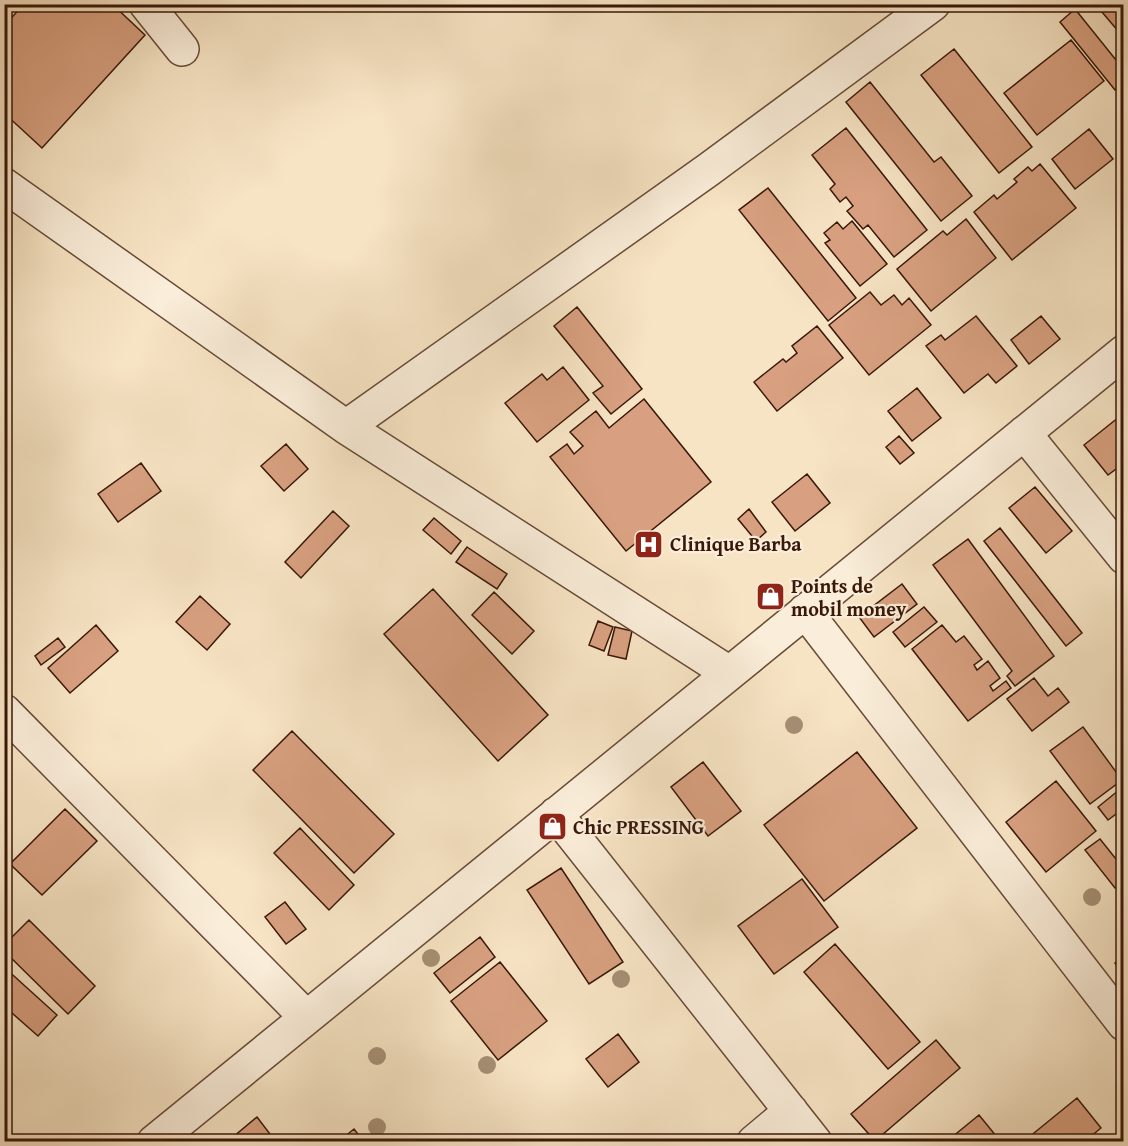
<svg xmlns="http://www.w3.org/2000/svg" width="1128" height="1146" viewBox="0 0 1128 1146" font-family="'Gentium Book Plus',serif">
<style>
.building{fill:#d8a080;stroke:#391709;stroke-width:1.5}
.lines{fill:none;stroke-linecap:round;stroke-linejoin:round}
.minor-casing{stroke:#684a38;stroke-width:36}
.minor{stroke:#faedd9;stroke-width:33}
.tree{fill:#a58f74}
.labels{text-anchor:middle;stroke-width:4.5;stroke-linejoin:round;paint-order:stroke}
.poi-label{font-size:20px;font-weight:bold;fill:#391709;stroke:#faedd9;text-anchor:start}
</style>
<rect width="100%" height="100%" fill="#f7e4c4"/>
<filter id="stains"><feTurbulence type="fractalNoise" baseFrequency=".00333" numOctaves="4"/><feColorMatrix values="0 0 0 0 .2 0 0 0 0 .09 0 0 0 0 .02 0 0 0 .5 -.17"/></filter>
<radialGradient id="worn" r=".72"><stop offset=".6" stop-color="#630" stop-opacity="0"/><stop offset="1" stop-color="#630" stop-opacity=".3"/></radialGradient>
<!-- building -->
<path class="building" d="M24 4H112L145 35 42 148 4 113V26Z
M1112 4H1124V38L1102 12Z
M1075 9 1116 60 1124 55V83L1115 90 1060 22Z
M1071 40 1104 81 1037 135 1004 93Z
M954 49 1032 147 999 173 921 75Z
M870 82 934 162 941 157 972 196 941 221 846 102Z
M846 128 927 230 894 257 868 225 863 229 847 211 853 206 846 197 840 202 830 189 835 184 812 155Z
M1089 129 1113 159 1075 189 1052 159Z
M1040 164 1076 208 1012 260 974 212 994 195 997 199 1017 182 1014 179 1028 167 1032 171Z
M768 188 856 298 828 321 739 210Z
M966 219 996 258 931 311 897 269 943 231 947 235Z
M852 221 887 264 860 286 825 243 830 240 824 233 837 222 843 229Z
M870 292 881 305 894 295 902 305 909 298 931 325 869 375 829 325Z
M577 307 642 389 611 414 593 393 603 386 554 326Z
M976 316 1017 366 996 383 988 374 964 393 926 346 941 335 945 340Z
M1041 316 1060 339 1029 364 1011 340Z
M817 326 843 358 777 411 754 382 783 359 786 362 797 353 792 346Z
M563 367 589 400 537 442 505 403 542 374 547 380Z
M917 388 941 418 912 441 888 411Z
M644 399 711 482 626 551 550 457 567 444 574 454 583 446 570 432 596 411 609 428Z
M1124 413V463L1108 475 1084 445Z
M899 436 914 453 900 464 886 447Z
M286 444 308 469 284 491 261 466Z
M141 463 161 491 118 522 98 494Z
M807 474 830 503 795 531 772 502Z
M1035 487 1072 531 1046 553 1009 508Z
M749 509 766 532 756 541 738 519Z
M333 511 349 526 301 578 285 562Z
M434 518 461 541 451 554 423 530Z
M1000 528 1082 633 1066 646 984 541Z
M968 539 1054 656 1015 686 1007 676 1012 671 933 565Z
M467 547 507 574 497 589 456 562Z
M902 584 917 604 874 637 859 617Z
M433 589 548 715 498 761 384 634Z
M494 592 534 631 512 654 472 615Z
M200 596 230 624 207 650 176 622Z
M924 607 937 622 905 647 893 632Z
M598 621 613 627 604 651 589 645Z
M96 625 118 651 70 693 48 668Z
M942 625 956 642 964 636 982 659 974 665 977 670 988 661 1000 678 990 686 993 691 1006 681 1011 688 968 721 912 649Z
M615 627 632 631 626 659 608 655Z
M58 638 65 647 41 665 35 656Z
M1034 678 1048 696 1058 688 1069 702 1032 731 1007 699Z
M1083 727 1122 780 1090 804 1050 751Z
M292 731 394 834 354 873 253 770Z
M857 752 917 828 824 901 764 825Z
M703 762 741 811 708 836 671 787Z
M1056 781 1096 831 1046 872 1006 822Z
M1124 786V808L1108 820 1098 807Z
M65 809 97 841 42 895 10 864Z
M300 828 354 885 329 910 274 853Z
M1100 839 1124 869V881L1115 888 1085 850Z
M561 868 623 962 589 984 527 890Z
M802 879 838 927 774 974 738 926Z
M285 902 306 929 286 944 265 917Z
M29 920 95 986 68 1014 4 951V945Z
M480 937 495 957 450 993 434 973Z
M835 944 920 1042 888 1069 804 972Z
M1124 956V974L1115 963Z
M500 962 547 1021 498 1060 451 1001Z
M4 967 57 1015 38 1036 4 1006Z
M618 1034 639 1062 608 1087 586 1059Z
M936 1040 960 1068 875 1141 851 1114Z
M1077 1098 1101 1128 1084 1142H1023Z
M979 1115 1001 1142H946Z
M257 1117 270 1134 260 1142H227Z
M354 1129 364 1142H338Z"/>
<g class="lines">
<defs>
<path id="minor" d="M146 4 182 49
M4 185 346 427 729 673
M346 427 708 170 933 4
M1024 433 1124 557
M805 611 1124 1024
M4 711 306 1017
M556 814 815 1142
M154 1142 1124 352
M754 1142 791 1111"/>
</defs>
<!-- minor casing -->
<use href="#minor" class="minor-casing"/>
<!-- minor -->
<use href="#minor" class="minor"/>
</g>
<!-- trees -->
<g class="tree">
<circle cx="794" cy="725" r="9"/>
<circle cx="1092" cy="897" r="9"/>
<circle cx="431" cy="958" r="9"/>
<circle cx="621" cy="979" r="9"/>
<circle cx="377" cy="1056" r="9"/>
<circle cx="487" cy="1065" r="9"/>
<circle cx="377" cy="1127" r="9"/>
</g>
<!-- icons -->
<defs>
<symbol id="hospital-square" viewBox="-11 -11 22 22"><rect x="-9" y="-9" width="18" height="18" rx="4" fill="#8f2418" stroke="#faedd9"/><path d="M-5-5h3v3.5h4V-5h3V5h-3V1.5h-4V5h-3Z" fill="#fff"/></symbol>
<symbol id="shop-square" viewBox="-11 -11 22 22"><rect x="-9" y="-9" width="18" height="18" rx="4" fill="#8f2418" stroke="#faedd9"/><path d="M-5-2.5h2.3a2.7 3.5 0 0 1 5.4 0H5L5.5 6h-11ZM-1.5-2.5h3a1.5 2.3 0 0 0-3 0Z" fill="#fff"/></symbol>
</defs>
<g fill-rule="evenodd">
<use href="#hospital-square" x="632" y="528" width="33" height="33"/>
<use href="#shop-square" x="754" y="580" width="33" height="33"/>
<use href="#shop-square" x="536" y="810" width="33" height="33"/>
</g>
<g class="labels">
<!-- poi labels -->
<g class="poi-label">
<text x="670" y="551">Clinique Barba</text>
<text x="791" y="593">Points de<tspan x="791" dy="23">mobil money</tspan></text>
<text x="573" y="834">Chic PRESSING</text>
</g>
</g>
<!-- margin -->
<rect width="1128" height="1146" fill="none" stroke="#f7e4c4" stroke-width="24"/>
<rect x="6" y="6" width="1116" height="1134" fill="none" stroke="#391709" stroke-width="3"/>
<rect x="12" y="12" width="1104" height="1122" fill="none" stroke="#391709" stroke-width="1.5"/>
<rect width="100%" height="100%" filter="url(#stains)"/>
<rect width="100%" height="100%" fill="url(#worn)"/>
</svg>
